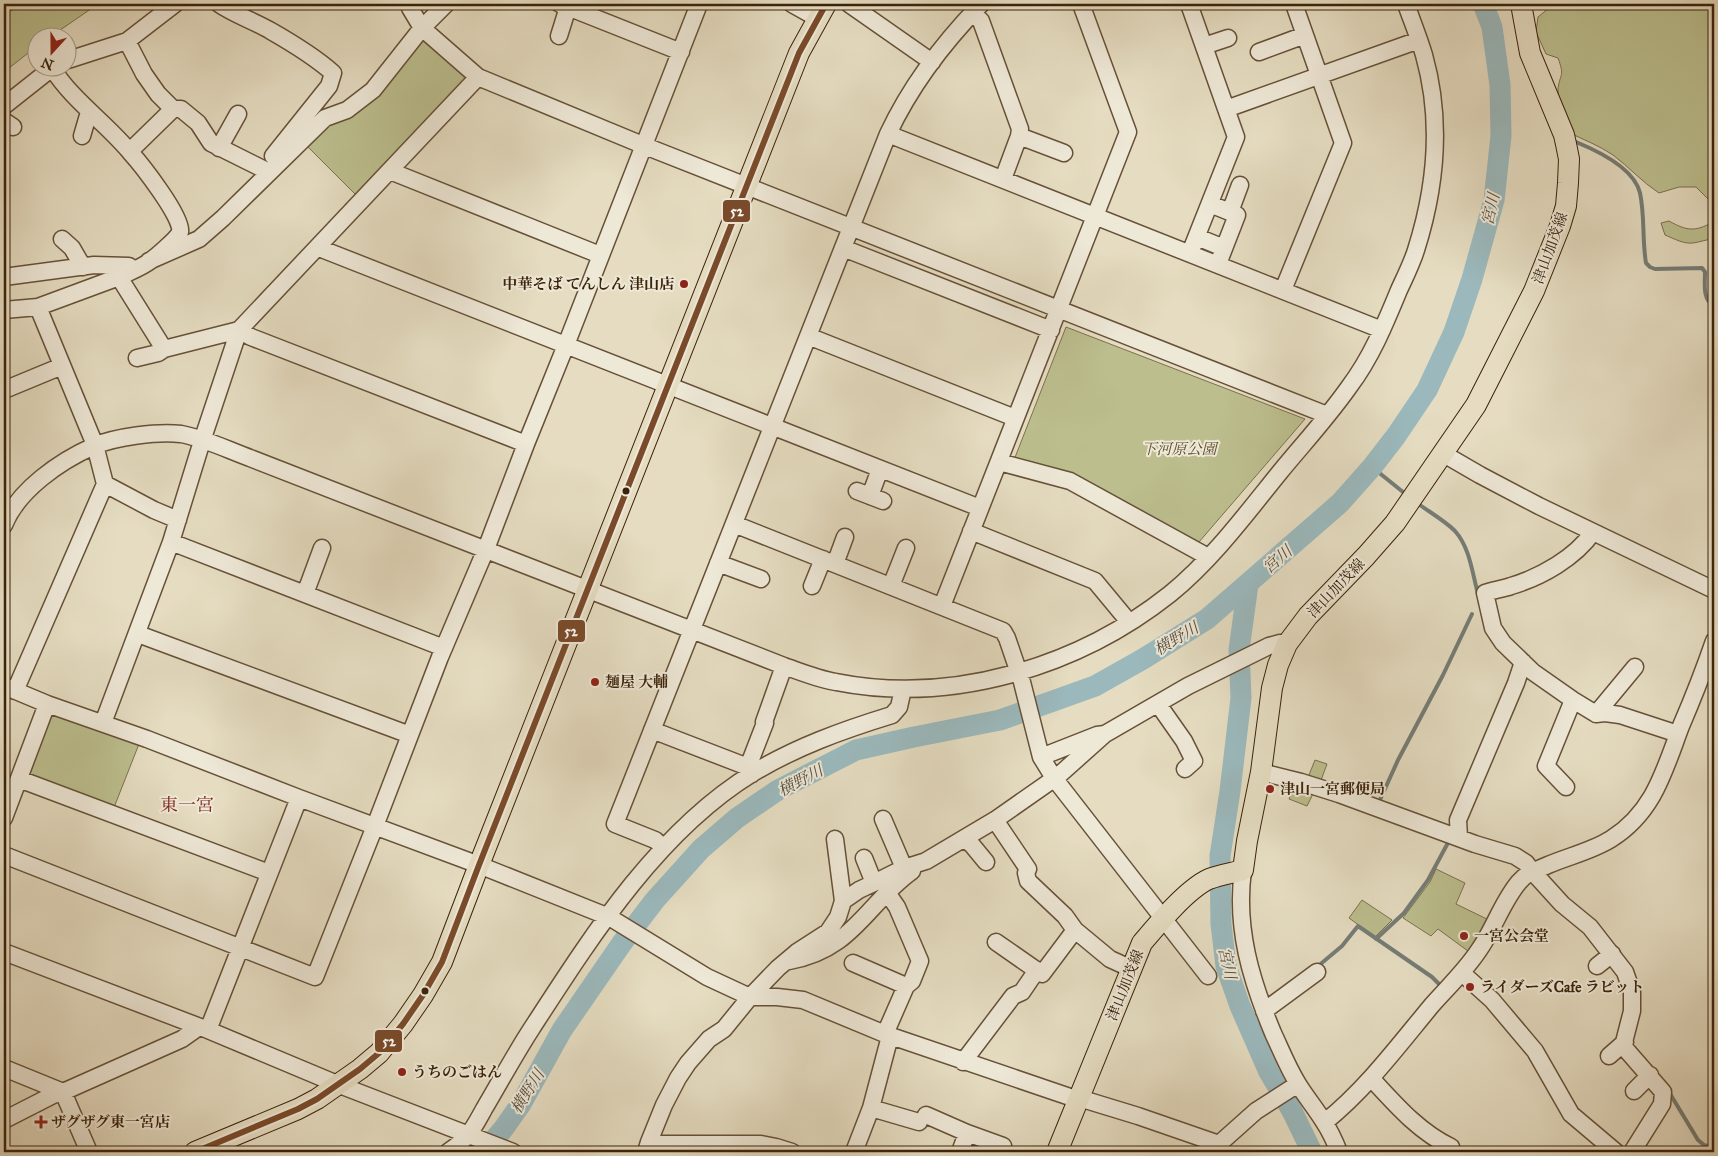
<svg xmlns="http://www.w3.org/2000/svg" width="1718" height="1156" viewBox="0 0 1718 1156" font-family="'IM FELL Great Primer','Noto Serif JP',serif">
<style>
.green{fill:#bcbe8e;stroke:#7c704c}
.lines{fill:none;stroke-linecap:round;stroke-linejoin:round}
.stream{stroke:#757d76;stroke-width:4}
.river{stroke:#9bb9bd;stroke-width:21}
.minor-casing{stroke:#665138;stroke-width:19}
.major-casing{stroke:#3b230b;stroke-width:22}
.minor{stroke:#eee8d7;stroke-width:16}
.major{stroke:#e5dcc1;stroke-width:20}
.bus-1-casing{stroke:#eee8d7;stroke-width:10}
.bus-1{stroke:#7a4b2a;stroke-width:6}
.poi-dot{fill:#8f2418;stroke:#eee8d7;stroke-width:2}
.bus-dot{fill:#3b230b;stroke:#eee8d7;stroke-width:2}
.labels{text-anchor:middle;stroke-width:4;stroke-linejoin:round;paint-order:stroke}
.street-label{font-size:15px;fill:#3b230b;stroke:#eee8d7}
.poi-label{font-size:15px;font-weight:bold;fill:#3b230b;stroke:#eee8d7;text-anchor:start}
.park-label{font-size:15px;font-style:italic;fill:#5b4a2c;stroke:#eee8d7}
.water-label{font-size:16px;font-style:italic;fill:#585040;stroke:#eee8d7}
.quarter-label{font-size:18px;fill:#7a1f14;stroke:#eee8d7}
.line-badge{stroke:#eee8d7;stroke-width:2}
.badge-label{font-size:14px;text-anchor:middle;font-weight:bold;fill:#fff}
</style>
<rect width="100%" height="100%" fill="#e5dcc1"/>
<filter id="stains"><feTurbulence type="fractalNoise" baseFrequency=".004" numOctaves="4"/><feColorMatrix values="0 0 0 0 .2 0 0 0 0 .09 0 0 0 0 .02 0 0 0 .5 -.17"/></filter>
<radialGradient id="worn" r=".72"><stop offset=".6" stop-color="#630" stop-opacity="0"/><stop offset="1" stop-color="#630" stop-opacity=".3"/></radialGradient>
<!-- green -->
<path class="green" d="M28 4H98L50 37 38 38 37 46 4 72V13Z
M1550 4H1714V239C1707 239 1701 242 1693 243 1683 244 1675 239 1665 235L1661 223 1669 221C1687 231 1695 232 1713 222L1712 203 1696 187H1679L1659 193C1642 182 1629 167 1613 155 1600 146 1584 140 1570 133 1565 119 1558 105 1558 89 1560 73 1565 77 1558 58L1546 54 1536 32 1538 17 1549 8Z
M422 40 433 43 466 77 468 83 361 192 355 194 308 147V141Z
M1066 327 1305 419 1199 542 1071 475 1014 460Z
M58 713 139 744 113 810 33 780 27 772 49 716Z
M1315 760 1327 764 1320 783 1307 780Z
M1296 782 1316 788 1307 806 1289 799Z
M1436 869 1465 883 1456 904 1493 922 1472 954 1438 929 1431 936 1403 918 1430 882Z
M1362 900 1392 920 1375 937 1349 918Z"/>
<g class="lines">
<!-- stream -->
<path class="stream" d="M1576 142C1598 151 1634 168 1640 193 1645 216 1642 240 1646 263L1650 267 1655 269 1702 268 1705 272C1705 284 1702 299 1714 306
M1372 467 1403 492
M1420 505C1431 513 1445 521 1455 531 1470 548 1472 572 1478 594
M1379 802 1398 760 1443 675 1472 614
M1376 939 1404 913 1428 880 1450 839
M1317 967 1342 946 1358 926 1432 977 1443 988
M1669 1092 1698 1140 1704 1145 1711 1147 1714 1145"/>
<!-- river -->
<path class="river" d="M1248 584 1239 650 1241 698 1230 791 1220 856 1221 924 1226 966 1240 1006 1269 1072 1292 1111 1312 1152
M484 1152 504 1128 521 1104 562 1030 622 943 655 900 701 849 737 818 778 790 856 750 914 737 1000 720 1095 686 1143 659 1207 619 1340 503 1372 467 1396 436 1427 390 1454 332 1472 279 1494 200 1501 136 1500 85 1492 27 1483 4"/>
<defs>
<path id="minor" d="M219 4C235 15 254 21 271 31 292 43 315 57 333 73L329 86 273 156
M412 4 410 8 422 28 478 77 645 146 1327 415
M560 4 681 52
M792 4 817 18
M849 4 932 62
M1189 4 1236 137 1190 253
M973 13 981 21 1020 129 1019 136 1003 179
M559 36 568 7
M127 41 144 74 158 94 173 109H181L198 123 211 143 269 172
M1204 46 1228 38
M1259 52 1305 35
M68 60 127 41 175 4
M52 68C73 101 105 122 130 152 141 164 184 219 180 232 178 238 156 257 150 261 141 268 129 272 119 277L164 349
M4 106 52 68
M1226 109 1419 40
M4 121 13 127
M888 134 1382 330
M82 136 89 112
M1019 136 1064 153
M219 148 238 114
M130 151 173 109
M390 171 600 255
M1210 204 1237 215 1218 264
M1230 212 1240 185
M1197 237 1224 248
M62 239 72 248 83 267
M319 248 980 508
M843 248 1051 330
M149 261 199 239 223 218 325 118 347 110 373 90 422 28 446 4
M4 277 94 265 129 266 133 270
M1283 290 1343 143 1294 4
M4 310 38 307 119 277
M808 336 1015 418
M137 358 158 353 164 349 239 330 478 77
M4 390 62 366
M1442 453 1480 475 1539 506 1714 590
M999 462 1070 481 1201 553 1207 559
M105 484 154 510 178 520
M857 491 883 501
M870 496 880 469
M734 524 1003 631 1007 638 1022 682 1041 757 1054 778 1208 976
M4 525C18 490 60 461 94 446 115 437 158 431 181 434 204 438 228 450 250 458L784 666C801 672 818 679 836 682 952 705 1078 667 1170 594 1212 560 1246 514 1280 472 1303 444 1328 417 1349 387 1371 358 1385 324 1399 290 1405 277 1412 263 1416 250 1436 187 1442 119 1424 55 1419 38 1412 21 1406 4
M971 531 1095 581 1129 622
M1593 532C1575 558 1541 577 1511 586 1503 589 1493 590 1485 593L1493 628 1503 643 1533 672 1573 700 1596 714 1605 713 1620 715 1678 734
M171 542 202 441 239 330 251 337 526 444
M718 563 761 579
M835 564 845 537
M812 586 823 559
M891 586 906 548
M305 594 322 548
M942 606 1128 132 1081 4
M138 634 410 735
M4 686 47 704 147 739 299 798 479 865 609 917 707 977 750 997H777L803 1000 885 1034 1070 1097 1079 1098 1138 1116 1219 1144 1256 1111 1298 1084
M15 691 105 484 95 445 38 307
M1158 704 1184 741 1194 761 1185 769
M1596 714 1635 667
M103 723 171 542 444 648
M652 730 748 767 752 774
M1041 757 1097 735 1105 734 1188 686 1269 646 1280 643 1287 644
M748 767 765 723 764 722 784 666
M1261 772 1301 782 1339 794 1475 844 1515 856 1526 863 1532 871 1562 904 1590 927 1625 972 1632 992V1011L1623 1046 1663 1092 1662 1104 1632 1152
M19 779 269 873
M1566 787 1546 766 1573 700
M4 818 47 704
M883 819 904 868
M995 820 1028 869 1026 873 1028 881 1065 916 1075 930 1110 959 1132 969
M1459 837 1458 820 1516 683 1523 662
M835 839 843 901
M965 839 972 845 986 862
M663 847 655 840 615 824 888 134C911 85 944 42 981 4
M4 855 315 977 375 826 440 657 486 549 526 444 566 345 699 4
M864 858 874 883
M1243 870C1235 928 1251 980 1273 1033 1281 1050 1288 1068 1298 1084 1306 1097 1316 1109 1324 1122 1330 1131 1335 1142 1339 1152
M996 942 1042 974 1075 930
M4 952 208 1030 337 1084 513 1152
M789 961C853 950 866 904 912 871
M853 963 906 986
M1597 966 1612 954
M1462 973 1492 1000 1535 1051 1571 1114 1616 1152
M1264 1011 1317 972
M208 1030 299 798
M885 1034 906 986 912 981 920 961 897 907 888 894
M1609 1056 1625 1042
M963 1062 1013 996 1022 992 1037 970
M4 1068 63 1092 89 1152
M1371 1078C1395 1104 1419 1132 1451 1147
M1634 1091 1650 1075
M871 1108 919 1122
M926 1115 967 1133
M4 1120 53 1095 63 1092 182 1039 199 1027
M1325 1122C1366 1089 1398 1046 1432 1005 1448 987 1465 971 1479 950 1494 929 1502 902 1519 882 1527 872 1537 870 1548 865 1569 856 1592 851 1611 839 1654 812 1664 771 1681 726 1693 698 1704 670 1714 641
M649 1142 664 1105 678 1078 688 1063 709 1039 724 1029 750 997 778 968 797 952 828 932 838 917 843 901 859 890 874 883 904 868 926 861 995 820 1058 776 1105 734
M448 1152C455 1147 463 1141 468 1135 474 1128 479 1118 484 1109 500 1082 515 1054 532 1028 591 937 658 831 753 773 796 747 843 730 892 715L899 707 903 689
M646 1152 649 1142 659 1144H761L776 1147 792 1152
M854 1152 871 1108 890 1036
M960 1152 967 1133 1003 1146"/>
<path id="major" d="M195 1152 298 1109 317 1099 360 1069 379 1053 403 1024 423 995 442 962 479 865 799 53 826 4
M1057 1152 1142 943C1158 924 1187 889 1209 879 1219 875 1232 873 1243 870L1247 841 1261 772 1272 688 1278 665 1287 644 1308 616 1366 556 1395 523 1476 405 1534 291 1560 226 1566 206 1568 183 1569 159 1566 144 1564 135 1530 53 1521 4"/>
</defs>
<!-- minor casing -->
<use href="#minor" class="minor-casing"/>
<!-- major casing -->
<use href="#major" class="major-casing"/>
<!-- minor -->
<use href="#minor" class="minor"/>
<!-- major -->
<use href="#major" class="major"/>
<defs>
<path id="bus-1" d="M195 1152 298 1109 317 1099 360 1069 379 1053 403 1024 423 995 442 962 479 865 799 53 826 4"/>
</defs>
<!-- bus-1 casing -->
<use href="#bus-1" class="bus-1-casing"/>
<!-- bus-1 -->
<use href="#bus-1" class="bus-1"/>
</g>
<!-- markers -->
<g class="poi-dot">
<circle cx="684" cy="284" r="5"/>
<circle cx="595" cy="682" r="5"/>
<circle cx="1270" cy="789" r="5"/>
<circle cx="1464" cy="936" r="5"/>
<circle cx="1470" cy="987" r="5"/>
<circle cx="402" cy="1072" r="5"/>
<path d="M38.5 1114.5h5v5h5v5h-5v5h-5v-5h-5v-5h5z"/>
</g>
<g class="bus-dot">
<circle cx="626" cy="491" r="4.5"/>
<circle cx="425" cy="991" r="4.5"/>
</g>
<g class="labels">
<!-- street labels -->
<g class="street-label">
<text transform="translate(1550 248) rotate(-70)" y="5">津山加茂線</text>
<text transform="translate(1336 588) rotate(-46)" y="5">津山加茂線</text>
<text transform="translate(1125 985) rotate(-68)" y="5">津山加茂線</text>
</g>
<!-- poi labels -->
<g class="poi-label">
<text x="674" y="289" text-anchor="end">中華そば てんしん 津山店</text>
<text x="605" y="687">麺屋 大輔</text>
<text x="1280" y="794">津山一宮郵便局</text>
<text x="1474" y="941">一宮公会堂</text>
<text x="1480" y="992">ライダーズCafe ラビット</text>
<text x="412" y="1077">うちのごはん</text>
<text x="51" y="1127">ザグザグ東一宮店</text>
</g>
<!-- park labels -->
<g class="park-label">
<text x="1179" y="454">下河原公園</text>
</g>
<!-- water labels -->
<g class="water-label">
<text transform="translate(1490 209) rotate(-77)" y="6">宮川</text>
<text transform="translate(1277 559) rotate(-41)" y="6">宮川</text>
<text transform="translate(1176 638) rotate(-31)" y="6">横野川</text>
<text transform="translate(800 780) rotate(-28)" y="6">横野川</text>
<text transform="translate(1228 963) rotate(78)" y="6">宮川</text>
<text transform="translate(527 1091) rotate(-58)" y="6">横野川</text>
</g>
<!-- quarter labels -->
<g class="quarter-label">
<text x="187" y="811">東一宮</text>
</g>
</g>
<g class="line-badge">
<rect x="722" y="199" width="29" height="24" rx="5" fill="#7a4b2a"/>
<rect x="557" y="619" width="29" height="24" rx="5" fill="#7a4b2a"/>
<rect x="374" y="1029" width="29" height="24" rx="5" fill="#7a4b2a"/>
</g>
<g class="badge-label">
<text x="737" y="216">52</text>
<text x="571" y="636">52</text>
<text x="389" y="1046">52</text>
</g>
<!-- margin -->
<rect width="1718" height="1156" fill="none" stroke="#e5dcc1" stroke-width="20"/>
<rect x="5" y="5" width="1708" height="1146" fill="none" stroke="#3b230b" stroke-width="2.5"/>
<rect x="10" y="10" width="1698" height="1136" fill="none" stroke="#3b230b"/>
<!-- north arrow -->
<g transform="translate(52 52) rotate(201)"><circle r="24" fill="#eee8d7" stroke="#a69985"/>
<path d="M0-4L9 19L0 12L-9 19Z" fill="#8f2418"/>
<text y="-8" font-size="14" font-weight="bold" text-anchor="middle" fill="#3b230b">N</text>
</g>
<rect width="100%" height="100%" filter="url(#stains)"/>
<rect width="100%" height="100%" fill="url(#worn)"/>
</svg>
